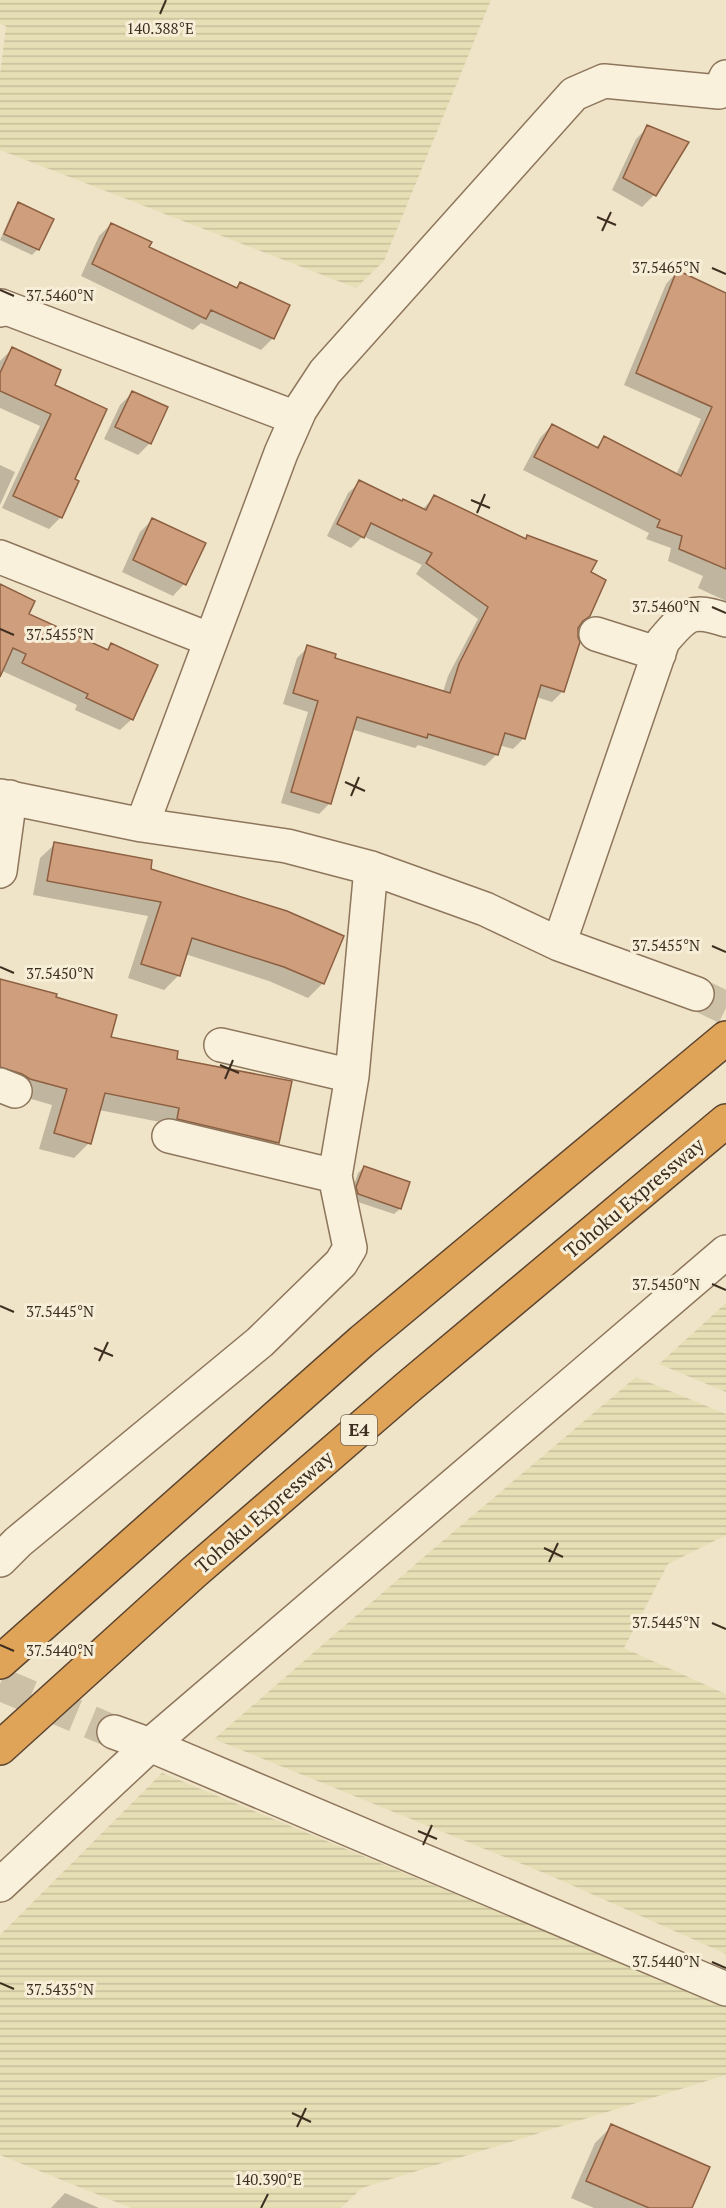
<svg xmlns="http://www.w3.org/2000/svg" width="726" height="2208" viewBox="0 0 726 2208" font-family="'PT Serif',serif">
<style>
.farmland{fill:url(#farmland-rules)}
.shadow{fill:#0003}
.building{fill:#cf9f7d;stroke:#8d5f41;stroke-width:1.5}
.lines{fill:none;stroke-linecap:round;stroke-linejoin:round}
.minor-tunnel{stroke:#ccc0a6;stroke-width:33;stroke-dasharray:33 16;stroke-linecap:butt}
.minor-casing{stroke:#8d765c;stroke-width:36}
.highway-casing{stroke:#5b4430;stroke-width:36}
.minor{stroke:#faf1dc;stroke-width:33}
.highway{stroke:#e0a458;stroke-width:33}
.ticks{fill:none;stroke:#3d2e20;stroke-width:2}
.labels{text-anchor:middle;stroke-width:6;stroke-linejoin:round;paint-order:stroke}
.shield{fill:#f7eed8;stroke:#756857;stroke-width:1.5}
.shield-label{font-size:18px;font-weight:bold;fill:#3d2e20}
.street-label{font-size:20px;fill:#3d2e20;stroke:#f7eed8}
.ticks-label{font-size:15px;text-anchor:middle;fill:#3d2e20;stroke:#f7eed8;stroke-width:6;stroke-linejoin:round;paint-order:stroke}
</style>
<defs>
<pattern id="farmland-rules" width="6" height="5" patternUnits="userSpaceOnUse" patternTransform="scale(1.5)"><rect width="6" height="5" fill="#e6deb5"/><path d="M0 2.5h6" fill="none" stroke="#c6bf9b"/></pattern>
</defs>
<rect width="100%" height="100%" fill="#f0e4c8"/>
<!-- farmland -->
<path class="farmland" d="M0 0H491L384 261 356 288 0 150V75L6 26 0 24Z
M726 1303V1392L659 1364Z
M636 1377 726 1414V1535L668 1564 624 1648 726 1694V1954L549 1875 214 1739 425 1556Z
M162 1773 726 2006V2075L362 2188 341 2208H131L0 2155V1935Z"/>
<!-- shadow -->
<path class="shadow" d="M648 127 687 143 654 195 642 207 612 190 636 139Z
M19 204 38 249 32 255 0 240 13 210Z
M111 224 147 248 235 289 240 284 273 338 261 350 201 323 193 330 81 276 99 236Z
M678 271 726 295V601L698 588 703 576 668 561 671 548 646 539 649 533 523 470 540 438 552 425 595 448 605 438 676 475 701 419 624 385 666 284Z
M12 349 53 386 73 480 77 482 60 518 49 529 2 508 40 426 0 408V361Z
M132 393 150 443 138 455 104 439 120 405Z
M0 465 15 472 0 505Z
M360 482 401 503 422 510 434 497 524 540 528 537 588 573 589 616 577 628 563 691 552 702 536 697 524 738 513 749 499 745 496 755 485 766 418 745 415 748 351 729 330 803 319 814 281 803 308 712 283 704 297 658 308 647 333 659 443 692 448 676 478 619 416 574 422 565 363 536 351 548 327 536 348 493Z
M152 520 204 543 184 584 173 596 122 572 140 532Z
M0 586 27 615 105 651 111 645 132 719 120 730 75 710 77 705 0 670Z
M55 844 149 870 323 983 308 998 269 981 185 954 179 975 164 990 128 978 148 916 33 895 40 858Z
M0 981 54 998 109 1039 175 1060 278 1143 262 1158 165 1123 99 1110 89 1143 74 1158 39 1149 52 1105 14 1094 0 1086Z
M364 1167 408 1183 400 1209 394 1214 352 1200 351 1194 358 1173Z
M612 2126 690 2208H594L571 2198 595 2143Z
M65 2193 99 2208H51Z"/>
<!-- building -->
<path class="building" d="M647 125 689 142 656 196 623 178Z
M18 202 54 219 39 250 4 234Z
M111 223 152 242 149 247 237 288 240 282 290 305 274 339 211 310 206 319 92 264Z
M677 270 726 293V569L679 549 682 536 657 527 660 520 534 457 552 424 598 448 604 436 681 476 712 407 636 373Z
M12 347 61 370 55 385 107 409 75 479 79 481 62 518 13 496 51 414 0 391V373Z
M132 391 168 407 151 444 115 427Z
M359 480 402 501 403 499 426 510 434 495 526 539 527 535 597 561 591 572 606 580 590 616 583 621 578 628V637L580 642 564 692 541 685 525 739 505 733 498 755 428 734 427 738 357 717 331 804 291 792 318 701 293 693 307 645 336 654 335 658 450 693 459 664 488 607 426 563 432 553 371 523 364 538 337 524Z
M152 518 206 543 186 585 133 560Z
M0 584 35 601 29 614 108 650 111 643 158 665 133 720 86 698 88 694 22 663 26 654 13 648 0 677Z
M54 842 152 860 151 869 287 911 344 936 324 984 284 967 192 938 180 976 141 964 161 902 47 881Z
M0 979 57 994 56 997 117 1015 111 1037 178 1051 177 1059 292 1081 279 1143 177 1119 179 1108 105 1093 91 1144 54 1133 67 1089 30 1079 22 1074 0 1067Z
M364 1166 410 1182 401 1209 358 1194 356 1187Z
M611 2124 710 2167 692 2208H649L586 2181Z"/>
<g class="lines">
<!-- minor-tunnel -->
<path class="minor-tunnel" d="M697 994 726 1008
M0 1684 114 1732"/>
<defs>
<path id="minor" d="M0 310 1 306 296 418
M0 557 211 640
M596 634 659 654
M0 796 142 825 287 846 371 868 485 909 559 944 697 994
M142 825 281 453 300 410 325 372 574 94 604 81 719 92 726 77
M0 871 10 797
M559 944 663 641C686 614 691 608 726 620
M221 1045 352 1076
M0 1085 15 1091
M169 1136 335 1176
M0 1560 18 1542 260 1342 341 1263 350 1248 335 1176 352 1076 371 868
M114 1732 150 1745 726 1989
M0 1885 150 1745 726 1252"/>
<path id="highway" d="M0 1662 362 1341 726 1038
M0 1748 193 1573 407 1388 726 1121"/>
</defs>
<!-- minor casing -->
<use href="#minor" class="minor-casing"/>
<!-- highway casing -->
<use href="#highway" class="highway-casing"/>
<!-- minor -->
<use href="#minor" class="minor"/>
<!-- highway -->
<use href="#highway" class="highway"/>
</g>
<!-- ticks -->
<path class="ticks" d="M160 14 166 0M597 217 616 225M602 231 611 212M712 268 726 274M0 290 14 296M471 500 490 508M477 513 485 494M712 607 726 613M0 629 14 635M345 782 365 791M351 796 359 777M712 946 726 952M0 967 14 973M220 1065 239 1073M225 1079 233 1060M712 1284 726 1290M0 1306 14 1312M94 1348 113 1356M99 1361 108 1342M544 1548 563 1557M549 1562 558 1543M712 1623 726 1629M0 1645 14 1651M418 1831 437 1839M423 1845 432 1825M712 1962 726 1968M0 1983 14 1989M292 2113 311 2122M297 2127 306 2108M261 2208 268 2194"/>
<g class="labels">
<!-- shield labels -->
<rect class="shield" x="341" y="1415" width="36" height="30" rx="4.5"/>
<g class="shield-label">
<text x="359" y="1436">E4</text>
</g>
<!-- street labels -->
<g class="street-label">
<text transform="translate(634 1198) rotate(-40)" y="7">Tohoku Expressway</text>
<text transform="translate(264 1512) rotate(-41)" y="7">Tohoku Expressway</text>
</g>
</g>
<g class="ticks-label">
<text x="160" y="34">140.388°E</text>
<text x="666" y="273">37.5465°N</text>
<text x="60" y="301">37.5460°N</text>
<text x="666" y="612">37.5460°N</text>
<text x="60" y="640">37.5455°N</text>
<text x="666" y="951">37.5455°N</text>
<text x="60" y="979">37.5450°N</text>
<text x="666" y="1290">37.5450°N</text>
<text x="60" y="1317">37.5445°N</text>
<text x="666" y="1628">37.5445°N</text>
<text x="60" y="1656">37.5440°N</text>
<text x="666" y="1967">37.5440°N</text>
<text x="60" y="1995">37.5435°N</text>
<text x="268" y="2185">140.390°E</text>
</g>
</svg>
